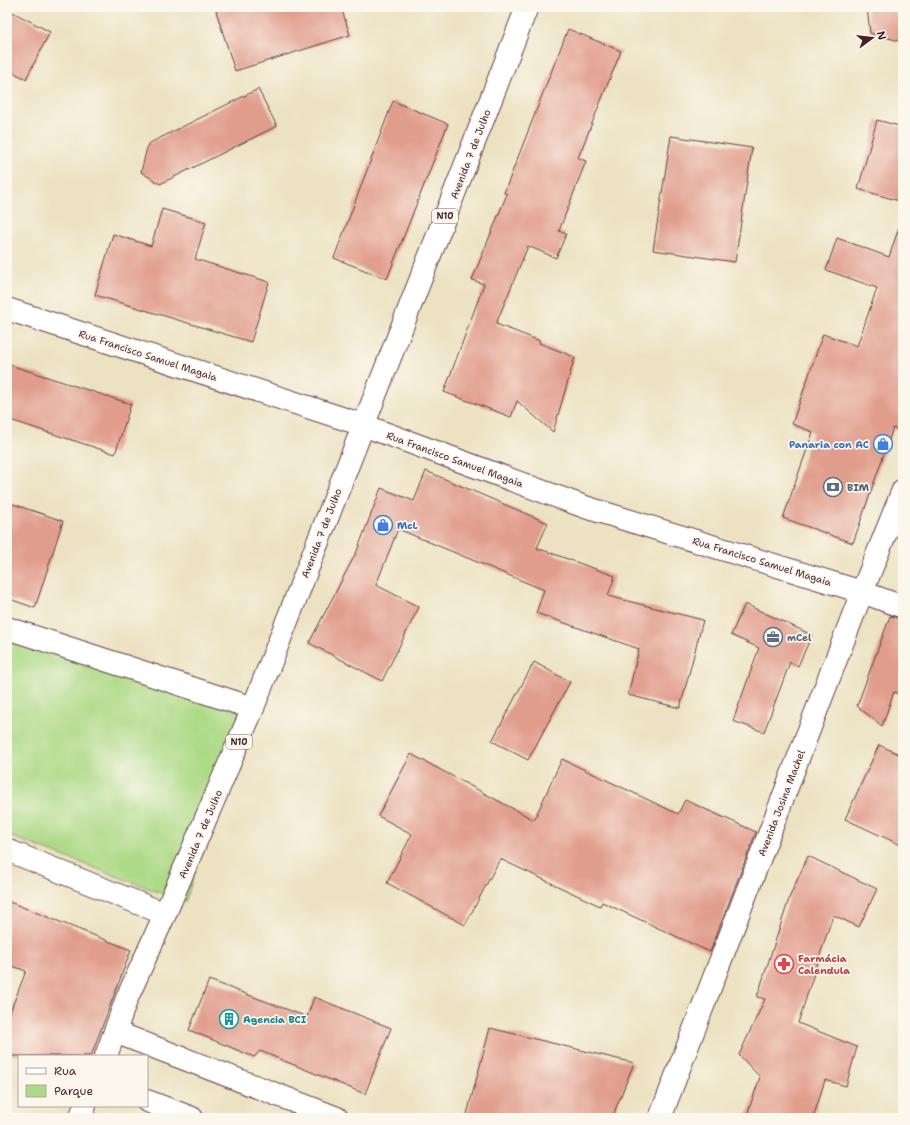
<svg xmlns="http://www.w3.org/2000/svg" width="910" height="1125" viewBox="0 0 910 1125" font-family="'Shantell Sans',sans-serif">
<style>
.green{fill:#adda87;stroke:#7c7c59}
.building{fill:#e19d8c}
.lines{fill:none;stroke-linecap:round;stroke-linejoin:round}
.minor-casing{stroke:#623c42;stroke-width:24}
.primary-casing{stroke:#623c42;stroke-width:24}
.minor{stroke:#fff;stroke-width:22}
.primary{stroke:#fff;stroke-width:22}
.labels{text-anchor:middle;stroke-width:3.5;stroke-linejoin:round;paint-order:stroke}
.shield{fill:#fbf7ec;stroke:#7f6065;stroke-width:1}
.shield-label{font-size:9px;font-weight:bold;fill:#4a1f2b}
.street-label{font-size:10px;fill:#4a1f2b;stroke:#fbf7ec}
.shop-label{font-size:10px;font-weight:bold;fill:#366cbe;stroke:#fbf7ec;text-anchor:end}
.service-label{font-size:10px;font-weight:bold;fill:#4e5e75;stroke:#fbf7ec;text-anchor:start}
.health-label{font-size:10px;font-weight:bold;fill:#be3a42;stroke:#fbf7ec;text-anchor:start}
.culture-label{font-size:10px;font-weight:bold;fill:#0d838f;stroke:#fbf7ec;text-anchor:start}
</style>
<rect width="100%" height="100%" fill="#fbf7ec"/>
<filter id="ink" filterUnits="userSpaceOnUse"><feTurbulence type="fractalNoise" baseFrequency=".025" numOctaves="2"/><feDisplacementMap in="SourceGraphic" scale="8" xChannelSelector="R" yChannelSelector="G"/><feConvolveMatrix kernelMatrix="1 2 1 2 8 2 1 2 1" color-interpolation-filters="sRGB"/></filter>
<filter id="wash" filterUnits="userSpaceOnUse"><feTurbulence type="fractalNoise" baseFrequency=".012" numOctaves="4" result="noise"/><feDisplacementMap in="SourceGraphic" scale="16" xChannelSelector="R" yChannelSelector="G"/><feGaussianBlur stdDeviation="0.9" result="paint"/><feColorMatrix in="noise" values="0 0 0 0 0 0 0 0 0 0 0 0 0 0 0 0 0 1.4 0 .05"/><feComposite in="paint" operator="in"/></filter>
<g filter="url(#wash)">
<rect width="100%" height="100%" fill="#ece2c2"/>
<!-- green -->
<path class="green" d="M7 624 248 715 185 902 7 835Z"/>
<g id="blocks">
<!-- building -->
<path class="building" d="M230 7H341L350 35 235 71 216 11Z
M867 7H903V42L870 33Z
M7 9 50 32 26 79 7 69Z
M568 29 621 51 578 158 586 161 559 231 566 234 556 258 528 246 496 324 540 341 539 343 575 357 553 432 517 401 511 417 444 392 484 284 472 280 507 194 504 193Z
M258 89 277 126 160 184 141 172 148 144Z
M393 101 448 124 387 279 334 258Z
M877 120 903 127V202L858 189Z
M671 136 752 148 735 262 653 250Z
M162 209 206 222 195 259 269 282 251 342 95 295 113 234 151 246Z
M899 227H903V432L893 428 853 543 783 518 813 432 792 424 823 334 857 346 877 288 826 270 837 238 889 257Z
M7 364 131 404 115 454 7 419Z
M426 471 548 523 537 548 615 576 608 596 703 620 680 708 628 695 639 649 536 613 544 590 398 529 376 585 419 607 382 681 309 643 357 551 381 488 414 501Z
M7 502 63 521 35 608 7 598Z
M745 604 812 635 798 666 790 662 764 732 733 721 759 648 731 635Z
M890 616 903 619V695L894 692 882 726 857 706Z
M534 662 570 682 528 760 492 741Z
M879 745 903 756V846L845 819Z
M411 754 534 820 562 759 678 814 685 800 756 832 710 952 602 902 600 906 500 859 465 925 387 883 412 834 378 816Z
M808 856 877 889 859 927 833 915 798 1023 857 1047 846 1086 825 1080 813 1118H746L760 1077 739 1055 765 999 757 997 790 896Z
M7 901 131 950 91 1056H7V1020L26 971 7 964Z
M209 980 307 1017 314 997 391 1028 365 1094 260 1051 254 1057 189 1030Z
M490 1028 634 1063 612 1118H466Z"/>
</g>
</g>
<g filter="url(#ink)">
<use href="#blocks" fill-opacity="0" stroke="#623c42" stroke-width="1"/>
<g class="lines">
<defs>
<path id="minor" d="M7 309 363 425 585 507 862 592 903 607
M7 628 253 708
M7 850 165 914
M115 1032 337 1118
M147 1101 192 1118
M660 1118 862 592 903 490"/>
<path id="primary" d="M106 1056 127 998 165 914 253 708 527 7
M80 1118 85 1106"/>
</defs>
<!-- minor casing -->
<use href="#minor" class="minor-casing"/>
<!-- primary casing -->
<use href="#primary" class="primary-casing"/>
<!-- minor -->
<use href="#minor" class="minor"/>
<!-- primary -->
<use href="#primary" class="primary"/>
</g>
</g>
<!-- icons -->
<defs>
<symbol id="shop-ring" viewBox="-11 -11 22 22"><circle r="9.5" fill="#fbf7ec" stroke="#3f7fe0" stroke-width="1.5"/><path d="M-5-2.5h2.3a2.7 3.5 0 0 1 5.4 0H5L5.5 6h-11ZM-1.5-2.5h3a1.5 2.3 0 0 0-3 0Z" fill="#3f7fe0"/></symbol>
<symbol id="bank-ring" viewBox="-11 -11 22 22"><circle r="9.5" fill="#fbf7ec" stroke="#5c6f8a" stroke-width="1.5"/><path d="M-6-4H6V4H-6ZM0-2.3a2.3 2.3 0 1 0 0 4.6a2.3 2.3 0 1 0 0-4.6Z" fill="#5c6f8a"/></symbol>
<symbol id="office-ring" viewBox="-11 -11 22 22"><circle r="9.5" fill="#fbf7ec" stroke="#5c6f8a" stroke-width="1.5"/><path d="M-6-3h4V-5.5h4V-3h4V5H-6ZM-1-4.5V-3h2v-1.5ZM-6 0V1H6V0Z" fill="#5c6f8a"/></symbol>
<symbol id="pharmacy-ring" viewBox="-11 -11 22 22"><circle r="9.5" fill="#fbf7ec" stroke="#e0444e" stroke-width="1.5"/><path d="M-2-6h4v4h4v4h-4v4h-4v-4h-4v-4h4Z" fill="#e0444e"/></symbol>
<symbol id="building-ring" viewBox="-11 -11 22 22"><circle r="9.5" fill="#fbf7ec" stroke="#0f9aa8" stroke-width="1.5"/><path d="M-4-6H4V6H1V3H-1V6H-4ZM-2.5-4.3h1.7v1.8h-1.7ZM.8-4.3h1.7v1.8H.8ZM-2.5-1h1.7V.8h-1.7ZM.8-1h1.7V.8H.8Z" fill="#0f9aa8"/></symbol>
</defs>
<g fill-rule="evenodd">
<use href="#shop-ring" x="872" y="433" width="22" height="22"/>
<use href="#bank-ring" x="822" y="476" width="22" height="22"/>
<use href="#shop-ring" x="372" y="514" width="22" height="22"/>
<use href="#office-ring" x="762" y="626" width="22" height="22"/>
<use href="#pharmacy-ring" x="773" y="953" width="22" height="22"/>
<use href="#building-ring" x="218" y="1008" width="22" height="22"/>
</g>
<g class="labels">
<!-- shield labels -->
<g class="shield">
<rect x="432" y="209" width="26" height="14" rx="3"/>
<rect x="226" y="735" width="26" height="14" rx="3"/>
</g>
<g class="shield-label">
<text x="445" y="219">N10</text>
<text x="239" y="745">N10</text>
</g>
<!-- street labels -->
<g class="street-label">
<text transform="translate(470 154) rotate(-69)" y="4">Avenida 7 de Julho</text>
<text transform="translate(148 355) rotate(18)" y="4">Rua Francisco Samuel Magaia</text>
<text transform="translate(455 459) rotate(20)" y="4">Rua Francisco Samuel Magaia</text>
<text transform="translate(321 533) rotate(-69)" y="4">Avenida 7 de Julho</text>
<text transform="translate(762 561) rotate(17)" y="4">Rua Francisco Samuel Magaia</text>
<text transform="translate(781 803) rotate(-69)" y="4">Avenida Josina Machel</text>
<text transform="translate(200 834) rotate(-67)" y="4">Avenida 7 de Julho</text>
</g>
<!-- shop labels -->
<g class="shop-label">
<text x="869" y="448">Panaria con AC</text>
<text x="397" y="529" text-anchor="start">McL</text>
</g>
<!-- service labels -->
<g class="service-label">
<text x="847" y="491">BIM</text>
<text x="787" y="641">mCel</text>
</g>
<!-- health labels -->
<g class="health-label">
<text x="798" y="962">Farmácia<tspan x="798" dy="12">Calendula</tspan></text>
</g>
<!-- culture labels -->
<g class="culture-label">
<text x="243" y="1023">Agencia BCI</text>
</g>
</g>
<!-- margin -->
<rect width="910" height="1125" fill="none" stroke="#fbf7ec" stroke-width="24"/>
<!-- legend -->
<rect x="18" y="1055" width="130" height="52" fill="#fbf7ec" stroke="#b4a19f"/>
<rect x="26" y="1068" width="20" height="6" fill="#ffffff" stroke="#b4a19f"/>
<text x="54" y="1075" font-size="12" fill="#4a1f2b">Rua</text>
<rect x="26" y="1085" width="20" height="12" fill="#adda87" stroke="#b4a19f"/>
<text x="54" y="1095" font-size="12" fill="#4a1f2b">Parque</text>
<!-- north arrow -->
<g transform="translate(872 38) rotate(75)" stroke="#fbf7ec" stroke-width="3" paint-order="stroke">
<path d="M0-3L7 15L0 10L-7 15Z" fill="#4a1f2b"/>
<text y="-6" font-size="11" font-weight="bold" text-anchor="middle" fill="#4a1f2b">N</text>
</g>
</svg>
